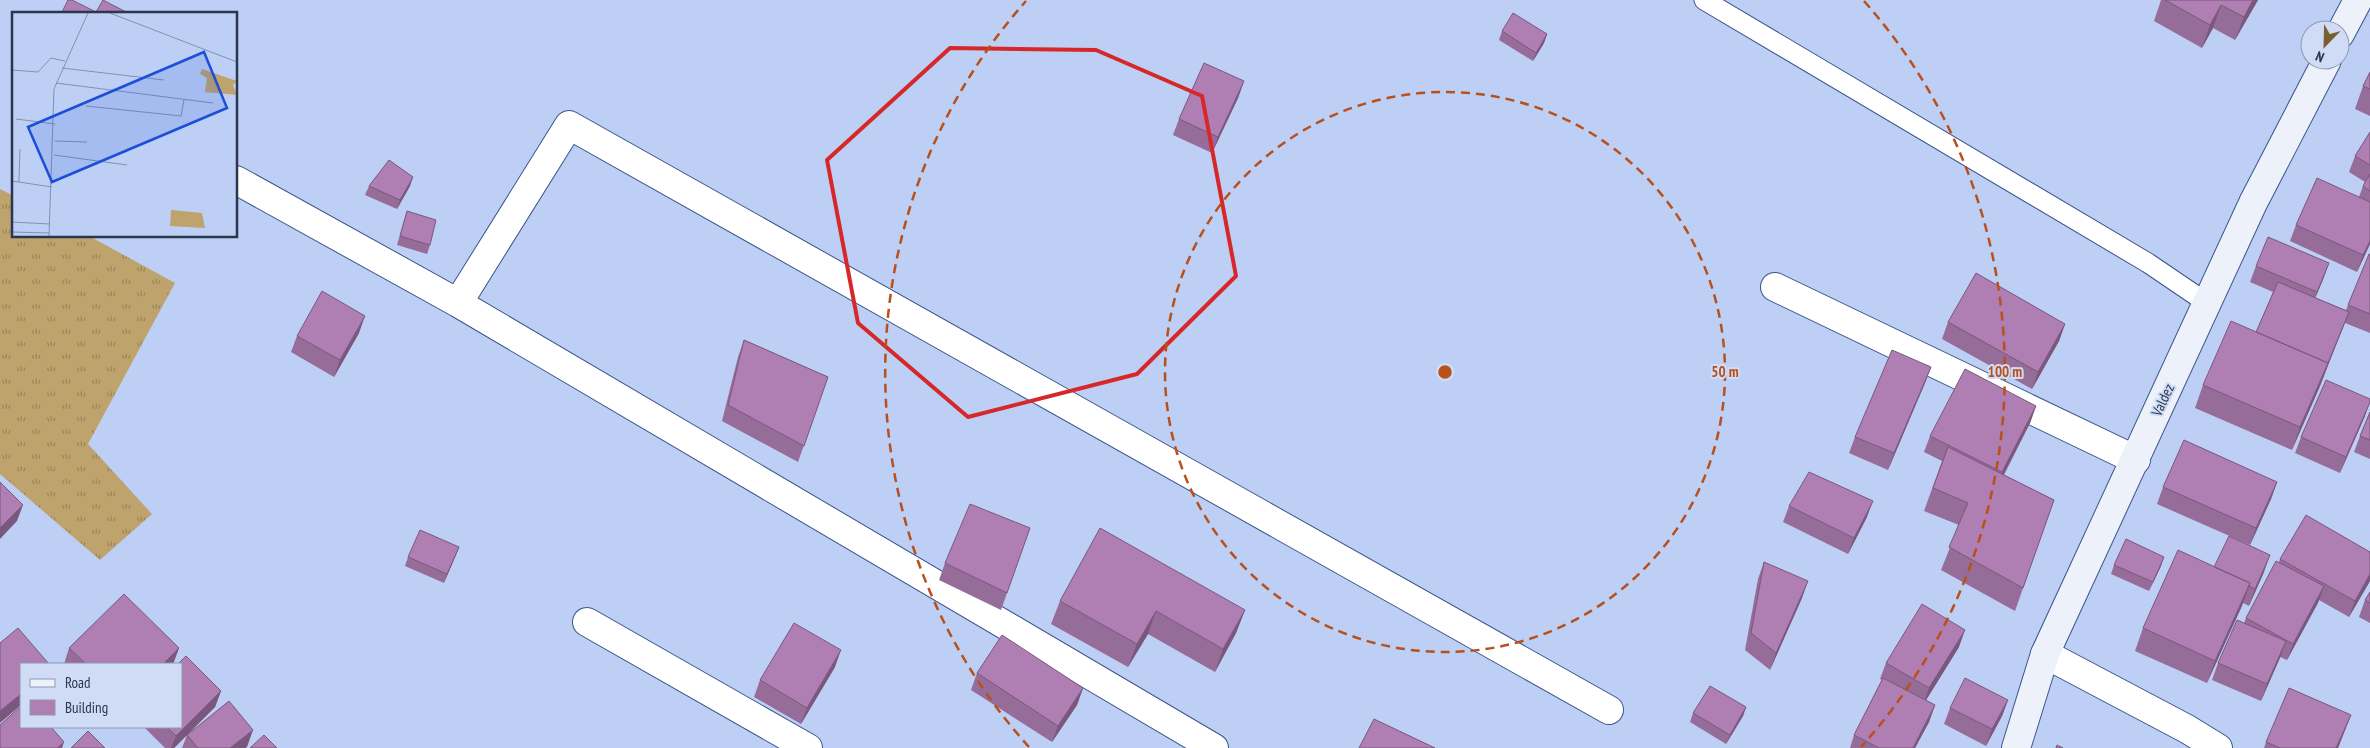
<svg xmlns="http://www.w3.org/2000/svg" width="2370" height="748" viewBox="0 0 2370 748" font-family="'PT Sans Narrow',sans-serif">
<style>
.grass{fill:url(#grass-tufts)}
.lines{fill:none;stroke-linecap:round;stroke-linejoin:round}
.lane-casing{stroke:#3b548a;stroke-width:21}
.street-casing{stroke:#3b548a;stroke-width:30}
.secondary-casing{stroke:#3b548a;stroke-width:30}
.lane{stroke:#fff;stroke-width:19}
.street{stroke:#fff;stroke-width:28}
.secondary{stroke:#edf2fa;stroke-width:28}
.wall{fill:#966c99}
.shaded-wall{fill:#7a587d}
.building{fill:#af7eb2;stroke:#7a587d}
.marked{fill:none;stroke:#d62828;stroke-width:4;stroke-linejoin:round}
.ring{fill:none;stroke:#b8501c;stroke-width:2.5;stroke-dasharray:9 6}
.labels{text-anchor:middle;stroke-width:4;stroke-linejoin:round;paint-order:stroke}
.street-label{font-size:15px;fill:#2a354e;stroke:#d0dcf6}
.inset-road{fill:none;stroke:#8291b2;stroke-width:1}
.view{fill:#1d4ed8;fill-opacity:0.15;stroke:#1d4ed8;stroke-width:2.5}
.inset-edge{fill:none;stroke:#2a354e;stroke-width:2.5}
.centre{fill:#b8501c;stroke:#d0dcf6;stroke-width:2.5}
.ring-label{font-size:15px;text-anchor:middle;font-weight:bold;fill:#b8501c;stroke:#d0dcf6;stroke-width:4;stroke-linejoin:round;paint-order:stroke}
</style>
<defs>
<pattern id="grass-tufts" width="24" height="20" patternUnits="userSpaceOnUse" patternTransform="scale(1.25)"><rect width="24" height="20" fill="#bea36d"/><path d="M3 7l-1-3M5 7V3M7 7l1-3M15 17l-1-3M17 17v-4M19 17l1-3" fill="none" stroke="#9b865c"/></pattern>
</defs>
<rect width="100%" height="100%" fill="#bdcff5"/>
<!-- grass -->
<path class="grass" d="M0 189 14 196V236H89L175 283 88 444 152 514 100 560 0 474Z"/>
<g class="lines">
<defs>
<path id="lane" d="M1704 0 2148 263 2207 303"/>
<path id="street" d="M236 180 458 303 1214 748
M1775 287 2136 460
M458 303 569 125 1609 710
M587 622 808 748
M2045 654 2187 729 2218 748"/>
<path id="secondary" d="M2340 34 2358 0
M2016 748 2045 654 2253 203 2327 60"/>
</defs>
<!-- lane casing -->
<use href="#lane" class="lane-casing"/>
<!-- street casing -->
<use href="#street" class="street-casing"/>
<!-- secondary casing -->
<use href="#secondary" class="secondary-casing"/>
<!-- lane -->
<use href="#lane" class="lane"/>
<!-- street -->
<use href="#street" class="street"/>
<!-- secondary -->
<use href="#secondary" class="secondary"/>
</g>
<!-- wall -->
<path class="wall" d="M2161 0H2258L2235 40 2213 28 2202 48 2154 21Z
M1502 31 1547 34 1544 43 1533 61 1499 40Z
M2370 72V116L2355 109 2363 86Z
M1244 81 1238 98 1212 153 1173 135 1179 119Z
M2370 132V244L2357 272 2290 241 2296 225 2359 197 2363 186 2365 182 2349 172 2355 156Z
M369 186H410L397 209 365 195Z
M407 211 430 245 427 254 397 245Z
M2370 254V333L2345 323 2328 365 2320 386 2292 450 2195 408 2203 385 2256 332 2273 292 2250 282 2256 266 2329 263 2315 298 2346 310Z
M1948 322 2065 324 2059 341 2032 389 1942 339Z
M359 333 334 377 291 352 297 336Z
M744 340 828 377 798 462 722 421 738 357Z
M1931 367 1925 383 1888 470 1849 453 1855 437Z
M2036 406 2030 423 2004 475 2054 500 2015 611 1941 570 1959 525 1924 511 1942 461 1924 452 1930 436Z
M2370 412V459L2354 452 2360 436Z
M2365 416 2340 473 2295 453 2301 437Z
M2277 482 2271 499 2250 545 2157 504 2163 487Z
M1789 506 1867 517 1848 554 1783 522Z
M1030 528 1001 610 939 580 945 563Z
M459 547 444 583 405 566 408 557Z
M2280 559 2370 581 2349 617 2319 600 2287 660 2280 657 2261 701 2212 680 2218 663 2244 623 2246 618 2279 562Z
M1764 562 1802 598 1770 670 1745 650 1758 579Z
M2114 565 2161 566 2149 591 2111 574Z
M2214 567 2264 572 2249 606 2243 603 2207 683 2135 651 2143 628Z
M2370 592V623L2359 617 2365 600Z
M1060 601 1245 610 1236 633 1215 672 1148 634 1128 667 1051 624Z
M1959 647 1926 700 1935 705 1929 722 1915 748H1850L1854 735 1882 680 1880 679 1886 663Z
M69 648H179L173 664H64Z
M835 667 801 724 754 697 760 680Z
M977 673 1083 688 1077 705 1052 742 971 690Z
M221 691 215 707 188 734 247 747 245 748H182L187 735 174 748H165L144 727H181Z
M2008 700 2002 716 1986 746 1944 724 1950 708Z
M1746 707 1743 716 1726 744 1690 722 1693 713Z
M2351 715 2338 748H2264L2266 742Z"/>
<!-- shaded-wall -->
<path class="shaded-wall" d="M2253 0H2258L2235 40 2244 17Z
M2221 5 2213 28 2202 48 2210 25Z
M1547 34 1544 43 1533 61 1536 53Z
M1244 81 1238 98 1212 153 1218 137Z
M413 177 410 186 397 209 400 200Z
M2370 241V244L2357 272 2363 255Z
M2329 263 2323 280 2311 308 2317 292Z
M2349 312 2320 386 2292 450 2300 427Z
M365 316 359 333 334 377 340 360Z
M2065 324 2059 341 2032 389 2038 372Z
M1931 367 1925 383 1888 470 1894 453Z
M2370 402 2365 416 2340 473 2346 457Z
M2036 406 2030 423 1996 489 2002 472Z
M2277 482 2271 499 2250 545 2256 528Z
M1873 501 1867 517 1848 554 1854 538Z
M23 505 17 521 0 539V528Z
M459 547 456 555 444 583 447 574Z
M2270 555 2264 572 2249 606 2255 589Z
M2164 557 2161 566 2149 591 2153 582Z
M2370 574V581L2349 617 2355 601Z
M1808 581 1802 598 1770 670 1776 653Z
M2250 583 2242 606 2207 683 2215 661Z
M2324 586 2318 603 2287 660 2293 644Z
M1245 610 1236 633 1215 672 1223 649Z
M1156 611 1148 634 1128 667 1137 644Z
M1965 630 1959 647 1923 705 1929 688Z
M2286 641 2280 658 2261 701 2267 684Z
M179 648 173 664H163Z
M841 650 835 667 801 724 807 708Z
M1083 688 1077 705 1052 742 1058 726Z
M221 691 215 707 174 748H171L176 736Z
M21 694V705L0 723V711Z
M2008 700 2002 716 1986 746 1992 729Z
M1935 705 1929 722 1915 748H1913Z
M1746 707 1743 716 1726 744 1730 735Z
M2351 715 2338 748H2336Z
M253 730 247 747 245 748H230Z
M64 742 62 748H57Z"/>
<!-- building -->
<path class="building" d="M68 0H72L96 12 103 0 130 14H61Z
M2165 0H2253L2244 17 2221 5 2210 25Z
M1513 13 1547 34 1536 53 1502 31Z
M1204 63 1244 81 1218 137 1179 119Z
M2370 72V89L2363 86Z
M2370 132V165L2355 156Z
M389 160 413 177 400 200 369 186Z
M2370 174V191L2363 186Z
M2317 178 2370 202V241L2363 255 2296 225Z
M407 211 436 220 430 245 400 236Z
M2268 237 2329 263 2317 292 2256 266Z
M2369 254H2370V314L2348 305Z
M1976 273 2065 324 2038 372 1948 322Z
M2278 282 2349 312 2328 363 2256 332Z
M322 291 365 316 340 360 297 336Z
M2231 321 2328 363 2300 427 2203 385Z
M744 340 828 377 804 446 728 405Z
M1892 350 1931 367 1894 453 1855 437Z
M1965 369 2036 406 2002 472 1930 436Z
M2326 380 2370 399V402L2346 457 2301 437Z
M2370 412V440L2360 436Z
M2184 440 2277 482 2256 528 2163 487Z
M1948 447 2054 500 2023 588 1949 547 1968 503 1933 488Z
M1809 472 1873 501 1854 538 1789 506Z
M0 482 23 505 0 528Z
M970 504 1030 528 1007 593 945 563Z
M2306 515 2370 552V574L2355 601 2280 559Z
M1100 528 1245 610 1223 649 1156 611 1137 644 1060 601Z
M420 530 459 547 447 574 408 557Z
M2229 536 2270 555 2255 589 2249 586 2250 583 2214 567Z
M2126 539 2164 557 2153 582 2114 565Z
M2178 550 2250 583 2215 661 2143 628Z
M2276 561 2324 586 2293 644 2246 618Z
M1764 562 1808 581 1776 653 1751 633Z
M2370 592V603L2365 600Z
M124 594 179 648 163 664H86L69 648Z
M1922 604 1965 630 1929 688 1886 663Z
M2237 620 2286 641 2267 684 2218 663Z
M794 623 841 650 807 708 760 680Z
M18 628 49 664H21V694L0 711V643Z
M1002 635 1083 688 1058 726 977 673Z
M186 656 221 691 176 736 167 727H181V664H178Z
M1883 678 1935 705 1913 748H1879L1854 735Z
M1965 678 2008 700 1992 729 1950 708Z
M1710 686 1746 707 1730 735 1693 713Z
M2289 688 2351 715 2336 748H2280L2266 742Z
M229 701 253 730 230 748H198L187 735Z
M21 706V727H51L64 742 57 748H0V725Z
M1374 719 1435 748H1359Z
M88 731 105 748H71Z
M264 735 277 748H250Z
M2057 745 2063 748H2056Z"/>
<!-- marked area -->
<path class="marked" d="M950 48 1096 50 1202 96 1236 276 1137 374 968 417 858 323 827 160Z"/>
<!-- distance rings -->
<g class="ring">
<circle cx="1445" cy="372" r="280"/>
<path d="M1029 747A560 560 0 0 1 1026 1M1864 1A560 560 0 0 1 1861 747"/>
</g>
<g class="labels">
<!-- street labels -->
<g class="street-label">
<text transform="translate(2163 400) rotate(-65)" y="5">Valdez</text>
</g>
</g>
<!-- overview -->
<g transform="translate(12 12)">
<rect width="225" height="225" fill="#bdcff5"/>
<path d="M190 57 225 69 221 73 225 83 193 80 195 66 188 62Z" fill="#bea36d"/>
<path d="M159 198 190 201 193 216 158 214Z" fill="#bea36d"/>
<path class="inset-road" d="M98 1 225 50M50 56 152 68M0 58 26 60 39 46 53 49M44 71 201 91M74 94 169 104 172 88M4 107 43 112M43 129 75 130M42 143 115 153M0 169 40 175M7 170 8 137M0 210 38 212M0 220 37 221M37 224 42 77 76 1"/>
<path class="view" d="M192 40 215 96 40 170 16 115Z"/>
<rect width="225" height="225" class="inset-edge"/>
</g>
<circle cx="1445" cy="372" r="8" class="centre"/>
<g class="ring-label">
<text x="1725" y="377">50 m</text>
<text x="2005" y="377">100 m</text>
</g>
<!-- legend -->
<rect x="20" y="663" width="162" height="65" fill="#d0dcf6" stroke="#8e99b3"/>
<rect x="30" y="679" width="25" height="8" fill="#edf2fa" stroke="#8e99b3"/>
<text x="65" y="688" font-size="15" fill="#2a354e">Road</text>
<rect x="30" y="700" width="25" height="15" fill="#af7eb2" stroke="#8e99b3"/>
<text x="65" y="713" font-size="15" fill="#2a354e">Building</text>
<!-- north arrow -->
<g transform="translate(2325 45) rotate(203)"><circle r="24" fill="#d0dcf6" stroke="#8e99b3"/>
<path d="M0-4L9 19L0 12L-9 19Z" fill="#786131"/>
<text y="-8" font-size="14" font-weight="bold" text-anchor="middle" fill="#2a354e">N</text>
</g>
</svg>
